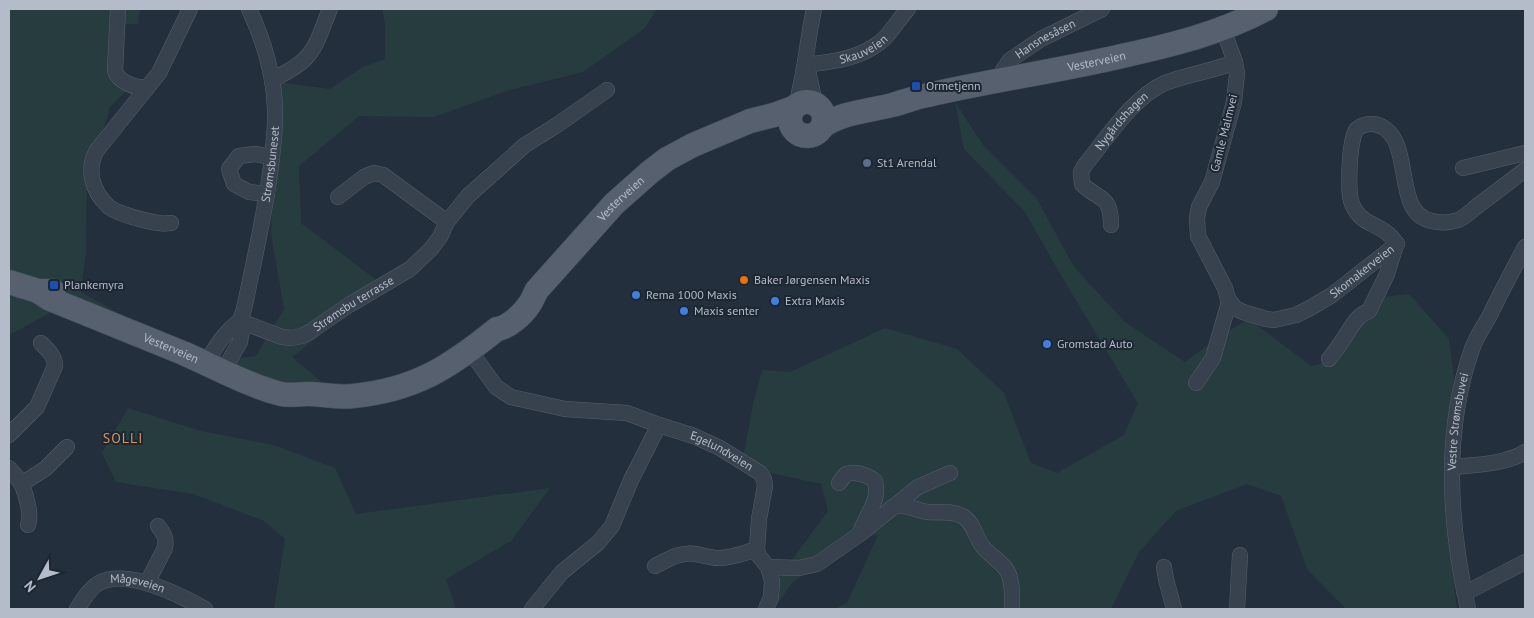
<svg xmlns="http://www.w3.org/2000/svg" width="1534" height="618" viewBox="0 0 1534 618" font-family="'PT Sans',sans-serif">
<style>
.green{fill:#263c3f}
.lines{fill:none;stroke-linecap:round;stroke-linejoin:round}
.street-casing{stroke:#565f6c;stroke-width:16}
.primary-casing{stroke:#414a57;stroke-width:25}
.street{stroke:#38414e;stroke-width:15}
.primary{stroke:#56606e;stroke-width:24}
.transit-dot{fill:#1a4fb4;stroke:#1d2633;stroke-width:2}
.service-dot{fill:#5c6f8a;stroke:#1d2633;stroke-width:2}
.food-dot{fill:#e8710a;stroke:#1d2633;stroke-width:2}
.shop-dot{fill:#3f7fe0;stroke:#1d2633;stroke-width:2}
.labels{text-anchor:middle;stroke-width:4;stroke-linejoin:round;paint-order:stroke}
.street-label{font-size:12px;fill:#b4bcc9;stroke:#1d2633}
.poi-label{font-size:12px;fill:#b4bcc9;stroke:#1d2633;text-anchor:start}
.neighbourhood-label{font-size:14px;letter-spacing:1px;fill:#d59563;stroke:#1d2633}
</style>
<rect width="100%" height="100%" fill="#242f3e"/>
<!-- green -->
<path class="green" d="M9 9H140L138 24H115L113 79 126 91 109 108 108 116 87 172 86 250 81 292 146 329 214 361 256 356 284 309 271 233 277 82 330 89 363 67 385 59V23L382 9H657L645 28 583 72 506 91 434 117 359 116 299 166 301 223 379 282 354 309 292 357 337 395 315 406 52 312 9 335Z
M955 102 983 145 1037 199 1074 267 1126 323 1185 362 1220 336 1249 319 1311 366 1330 361 1374 298 1409 294 1449 339 1456 392 1449 541 1457 609H1346L1307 569 1281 496 1247 484 1176 511 1139 552 1111 609H834L847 603 878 535 854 538 792 583 774 609H761L783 572 828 511 821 484 771 473 743 458 753 404 762 370 790 372 885 328 957 349 1004 393 1031 463 1057 473 1124 435 1138 403 1062 277 1025 212 964 149Z
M128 408 201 431 274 445 335 468 356 514 550 488 511 541 446 579 456 609H274L285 539 264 521 193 494 116 482 102 453Z"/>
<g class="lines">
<defs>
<g id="street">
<path d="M118 9 115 71C119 82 137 90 148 86"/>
<path id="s1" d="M1223 29 1235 62 1237 74 1234 102 1212 182 1199 207 1197 218 1198 236 1225 288 1228 299 1235 308 1243 312 1266 319 1274 320 1296 315 1310 308 1332 295 1397 244"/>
<path id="s2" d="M805 65C828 62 853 60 873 47 888 39 897 21 908 9"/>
<path d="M806 69 809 75 815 103"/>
<path d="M272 80C283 74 296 68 305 59 318 46 323 25 330 9"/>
<path id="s3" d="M1000 81 1003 70 1010 60 1041 39 1102 9"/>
<path d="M796 105C805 74 807 41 814 9"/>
<path d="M1463 168 1525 153"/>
<path d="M267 194 249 192 234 184 229 169 239 156 255 154 272 157"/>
<path d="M338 197 364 177 374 173 383 175 447 222"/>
<path d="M171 223C167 223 163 224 159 223 149 222 114 213 108 206 92 191 86 169 97 150L159 73 190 9"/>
<path id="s4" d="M1111 225C1111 194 1099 201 1082 184L1081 172 1085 165C1107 138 1133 97 1165 83 1188 74 1213 71 1235 62"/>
<path d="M1397 244C1394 240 1390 235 1387 233 1373 222 1361 224 1352 204 1347 194 1349 137 1357 129 1362 124 1372 123 1378 125 1416 138 1391 214 1432 221 1440 223 1449 223 1458 220 1464 218 1471 211 1476 207 1493 194 1509 182 1525 170"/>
<path id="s5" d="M240 321 282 337 291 338 302 336 311 331 349 305 410 269 431 249 440 237 447 222 468 196 525 145 557 125 607 90"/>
<path d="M470 351 496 387 511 397 565 409 627 413 659 425 631 480 612 526 598 543 562 572 532 609"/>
<path d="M1329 359C1334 352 1340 345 1344 338 1351 328 1356 315 1369 311L1387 274 1396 245"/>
<path d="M206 363C215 348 225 331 240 321"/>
<path id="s6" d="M223 371 240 342 242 330 240 321 244 309C254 261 265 214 271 166 273 147 276 128 275 109 274 75 263 39 249 9"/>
<path d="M1196 383 1213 358 1229 302 1228 299"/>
<path id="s7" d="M659 425 694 436 720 448 760 473 764 479 765 486 759 519 757 549 759 556 768 567 772 581 771 597 766 609"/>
<path d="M9 435 37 407 55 366C55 356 48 350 41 343"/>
<path d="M1453 467C1474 465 1507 464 1525 452"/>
<path d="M9 468C13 473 19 479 22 485 26 495 32 515 28 525"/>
<path d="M839 483 846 474C857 471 866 474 875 481 880 502 867 512 861 531"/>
<path d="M21 484 45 469 67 447"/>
<path d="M891 508C904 502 914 510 928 512 939 513 951 510 962 516 974 522 975 537 983 547 990 556 1005 563 1009 575 1013 585 1012 598 1012 609"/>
<path d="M655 566C667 560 681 551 696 554 703 555 711 558 719 558 731 558 745 553 757 549"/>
<path d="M768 567 799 568 817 564 860 534 918 487 950 473"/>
<path d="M1164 567 1166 579 1174 609"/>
<path d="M147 583 165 548C167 538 164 534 158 526"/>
<path d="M1464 592 1471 590 1525 562"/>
<path id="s8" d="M77 609C83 600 89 589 99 583 127 568 180 595 205 609"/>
<path d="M1237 609 1240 555"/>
<path id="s9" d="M1468 609C1449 524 1443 432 1472 349 1476 337 1484 326 1490 315 1501 292 1513 270 1525 247"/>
</g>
<g id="primary">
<circle cx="807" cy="119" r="17"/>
<path id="s10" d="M823 126C842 112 870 111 892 105 904 102 916 97 928 95 993 80 1058 71 1122 56 1172 45 1221 33 1266 9"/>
<path d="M9 282 38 291H53"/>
<path id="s11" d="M38 291 50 299C94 317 139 335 183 353 215 367 247 385 281 394 290 396 298 394 307 394 323 394 337 398 353 396 415 390 450 367 497 329 508 328 523 314 529 305 532 301 534 295 537 290L614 204 650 172 667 159 693 145 750 121 774 115 793 108"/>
</g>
</defs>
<!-- street casing -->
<use href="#street" class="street-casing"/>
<!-- primary casing -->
<use href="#primary" class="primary-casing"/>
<!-- street -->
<use href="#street" class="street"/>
<!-- primary -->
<use href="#primary" class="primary"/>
</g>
<!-- markers -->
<g class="transit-dot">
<rect x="911" y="81" width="10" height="10" rx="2.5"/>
<rect x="49" y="280" width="10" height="10" rx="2.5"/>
</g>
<circle class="service-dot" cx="867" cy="163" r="5"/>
<circle class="food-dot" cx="744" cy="280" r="5"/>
<g class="shop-dot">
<circle cx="636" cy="295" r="5"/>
<circle cx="775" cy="301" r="5"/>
<circle cx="684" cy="311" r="5"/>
<circle cx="1047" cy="344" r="5"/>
</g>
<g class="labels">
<!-- street labels -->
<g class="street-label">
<text dy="4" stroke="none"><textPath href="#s3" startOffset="65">Hansnesåsen</textPath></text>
<text dy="4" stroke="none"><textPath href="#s2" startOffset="61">Skauveien</textPath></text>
<text dy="4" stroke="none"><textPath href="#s10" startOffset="282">Vesterveien</textPath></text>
<text dy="4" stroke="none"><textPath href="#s4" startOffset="131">Nygårdshagen</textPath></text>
<text transform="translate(1224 133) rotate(-76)" y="4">Gamle Malmvei</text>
<text dy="4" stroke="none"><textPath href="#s6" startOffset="215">Strømsbuneset</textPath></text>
<text dy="4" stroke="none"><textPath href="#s11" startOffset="680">Vesterveien</textPath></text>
<text dy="4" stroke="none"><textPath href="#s1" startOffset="440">Skomakerveien</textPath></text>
<text dy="4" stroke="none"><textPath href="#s5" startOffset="126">Strømsbu terrasse</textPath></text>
<text dy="4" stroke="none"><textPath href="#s11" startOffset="145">Vesterveien</textPath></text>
<text dy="4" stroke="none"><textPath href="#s9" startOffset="189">Vestre Strømsbuvei</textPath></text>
<text dy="4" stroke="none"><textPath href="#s7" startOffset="68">Egelundveien</textPath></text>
<text dy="4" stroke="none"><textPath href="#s8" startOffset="74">Mågeveien</textPath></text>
</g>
<!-- poi labels -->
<g class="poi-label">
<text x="926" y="90">Ormetjenn</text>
<text x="877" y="167">St1 Arendal</text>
<text x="754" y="284">Baker Jørgensen Maxis</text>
<text x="64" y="289">Plankemyra</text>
<text x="646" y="299">Rema 1000 Maxis</text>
<text x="785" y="305">Extra Maxis</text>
<text x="694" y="315">Maxis senter</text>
<text x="1057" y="348">Gromstad Auto</text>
</g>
<!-- neighbourhood labels -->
<g class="neighbourhood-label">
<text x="123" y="443">SOLLI</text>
</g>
</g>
<!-- border -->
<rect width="1534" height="618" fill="none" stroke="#b4bcc9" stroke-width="20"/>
<!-- north arrow -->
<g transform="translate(40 578) rotate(230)" stroke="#1d2633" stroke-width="4" paint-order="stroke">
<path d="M0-4L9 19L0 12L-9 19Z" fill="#b4bcc9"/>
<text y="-8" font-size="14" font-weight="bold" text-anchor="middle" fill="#b4bcc9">N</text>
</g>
</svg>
